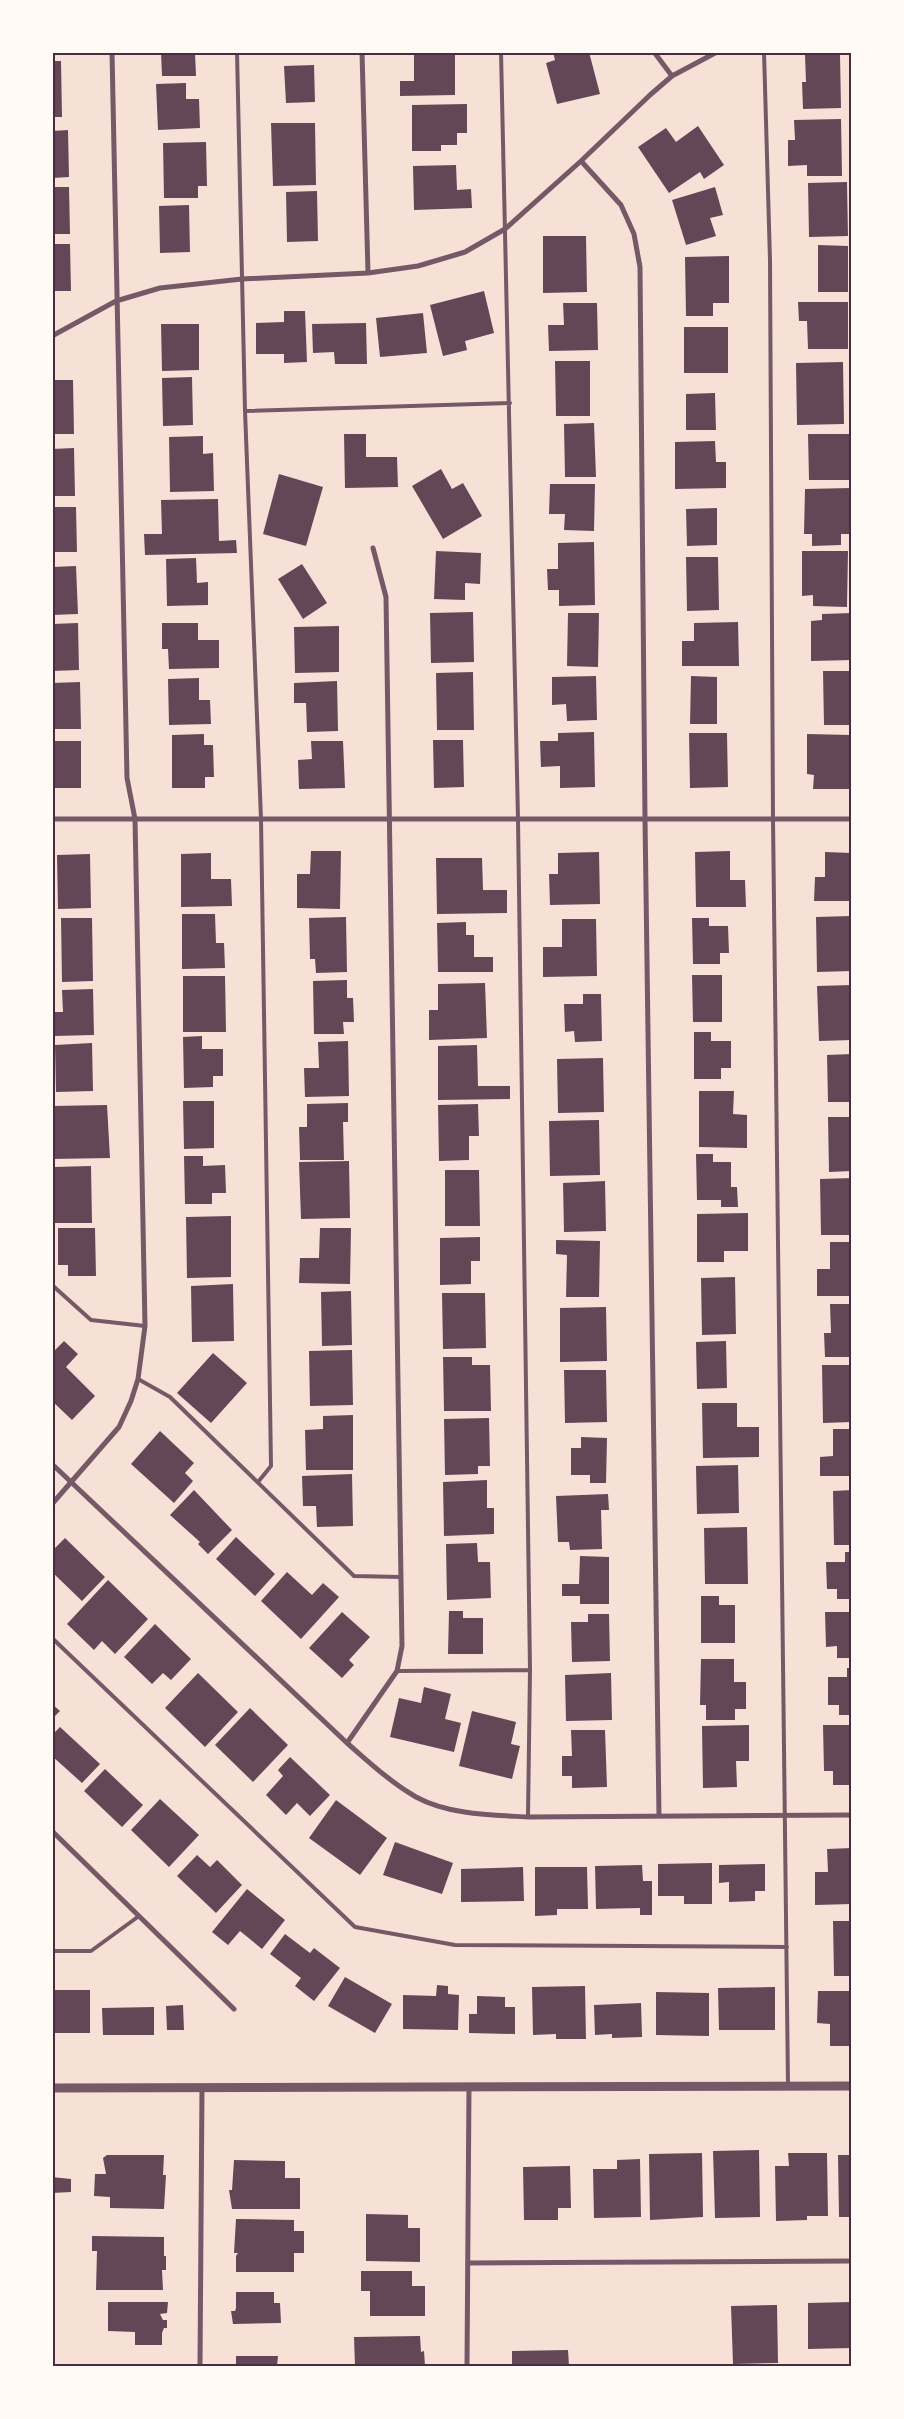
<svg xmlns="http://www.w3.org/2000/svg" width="904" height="2419" viewBox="0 0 904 2419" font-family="'DejaVu Sans',sans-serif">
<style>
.building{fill:#644757}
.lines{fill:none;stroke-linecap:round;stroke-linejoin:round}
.service{stroke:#755966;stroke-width:4}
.minor{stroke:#755966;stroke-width:5}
.tertiary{stroke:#755966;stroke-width:9}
.neatline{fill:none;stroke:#4a2c40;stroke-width:2}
</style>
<rect width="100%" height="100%" fill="#f7e1d7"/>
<!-- building -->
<path class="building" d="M52 52H82V54L52 55Z
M161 52H195L196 76H162Z
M414 52H455V95L400 96V81H414Z
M553 52H589L600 94 557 104 546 63 555 60Z
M805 55H840L841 108 803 109 802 82H806Z
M52 61H61L62 117H52Z
M314 65 315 102 286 103 284 66Z
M186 83V99H199L200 128 158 130 156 84Z
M467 104V133H457V145H441V151H412V105Z
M841 119 842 176H807V165L788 166V140H795L794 120Z
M271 123H315L316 185 273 186Z
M698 126 724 165 704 179 700 172 669 193 638 147 666 128 676 142Z
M68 130 69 177 52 178V131Z
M206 142 207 186H198V198H164L163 143Z
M456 165 457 190 471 189 472 208 414 210 413 166Z
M847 182 848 236 809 237 808 183Z
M52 187H69L70 234H52Z
M715 187 723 215 710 218 716 236 686 245 672 200Z
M317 191 318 241 287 242 286 192Z
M189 205 190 252 160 253 159 206Z
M543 236H586L587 292 543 293Z
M52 244H70L71 291H52Z
M818 245 848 246V292H818Z
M729 256V303H713V316H686L685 257Z
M484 291 494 333 465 341 467 350 443 356 430 305Z
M798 302H848V349H808L807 321H799Z
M563 303H597L598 350 549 351 548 325H564Z
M284 311H305L307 362 284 363V354H256V323L284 322Z
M423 313 427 353 380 357 376 318Z
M366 323 367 364H335L334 352 313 353 312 324Z
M161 324H199V370L162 371Z
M684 327H728V373H684Z
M555 361H590V416H556Z
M843 362 844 424 797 425 796 363Z
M192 377 193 425 163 426 162 378Z
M52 380H73L74 434H52Z
M715 393 716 430H686V394Z
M594 423 596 477H565L564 424Z
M344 434H366V457H397L398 487 345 488Z
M808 434H850L851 480H809Z
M203 436V454L213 453 214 491 170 492 169 437Z
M715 441 716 462H726V488L675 489V442Z
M74 448 75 496H52V449Z
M441 469 452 489 463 483 482 516 443 539 412 486Z
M279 474 323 487 306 546 263 534Z
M550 484H595L594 531 564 530 565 514H549Z
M850 488V534H841V545L812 546V534H804L805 489Z
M218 499 219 541 236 540 237 553 145 555 144 534H162L161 500Z
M52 507H76L77 552H52Z
M717 508V545L687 546 686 509Z
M594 542 595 605 559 606V590H548L547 569H558V543Z
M436 551 481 553 480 584 465 583V600L434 599Z
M802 551H848L847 607 813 606V595L802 596Z
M686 557H718L719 610 687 611Z
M196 558 197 583 208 582V605L167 606 166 559Z
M302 564 327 603 303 619 278 579Z
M76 566 78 614 52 615V567Z
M473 612 474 662 431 663 430 613Z
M568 613H599L598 667 567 666Z
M852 613V660L811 661V621L822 620V614Z
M738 622 739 666H682V641H694V623Z
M78 623 79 670 52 671V624Z
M162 623H198V640H219V668L169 669 168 649H162Z
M339 626V672L295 673 294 627Z
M823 671H852V725H824Z
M473 672 474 730H437L436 673Z
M596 676 597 720 567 721 566 704 552 705V677Z
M691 676 717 677V724H690Z
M199 678V700H210L211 724 169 725 168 679Z
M337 681 338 731 307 732 306 703H294V683Z
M80 682 81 729H52V683Z
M594 732 595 787 560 788V766L541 767 540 741H558V733Z
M689 733H727L728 787 690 788Z
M204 734V745H213L214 777H205V788H172V735Z
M807 734 851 735 850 789H813L814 775 807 774Z
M433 740H463L464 787 434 788Z
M52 741H81V788H52Z
M311 741H343L345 788 299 789 298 760 312 759Z
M311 851H341L340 909 297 908V874H310Z
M730 851V880H745L746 907H696L695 852Z
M599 852 600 904 550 905 549 874H558V853Z
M825 852 852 853V901H814L815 877H825Z
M211 853V879H231L232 906 181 907V854Z
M90 854 91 908 58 909 57 855Z
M436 858H482L483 890H507V913L437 914Z
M182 914H215L216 943H224L225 968 182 969Z
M851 916 852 971 817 972 816 917Z
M346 917 347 972 316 973 315 959H310L309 918Z
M61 918H92L93 981 62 982Z
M692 918H709V926H728L729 953H720V964H693Z
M562 919H596L597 976 543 977V947H562Z
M466 922V935H474V957H493V972H438L437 923Z
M692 975H722V1022H693Z
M183 976H225L226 1032H183Z
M347 980V998H353L354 1022H343L344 1034H314L313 981Z
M485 983 487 1038 429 1040V1010H438V984Z
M852 985V1040L819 1041 817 986Z
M93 989 94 1035 54 1036 53 1012H63L62 990Z
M583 994H601L602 1041 575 1042 574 1031 565 1032 564 1004H583Z
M694 1032H711V1041H731V1068H721V1079H694Z
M202 1036V1049H223V1076H213V1087L184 1088 183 1037Z
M348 1041 349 1096 305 1097 304 1068H319L318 1042Z
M92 1043 93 1091 56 1092 55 1045Z
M477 1045 478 1086H510V1099L438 1100V1046Z
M852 1054V1102H828L827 1055Z
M603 1058 604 1112 558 1113 557 1059Z
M699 1091H734L733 1114 747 1115V1148L699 1147Z
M183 1101H214V1148L184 1149Z
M348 1103V1122H343L344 1160H300L299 1127H307V1104Z
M478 1104 479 1136H469V1160L439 1161 438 1105Z
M107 1105 110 1158 52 1159V1106Z
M828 1117H852V1171L829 1172Z
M599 1120 600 1175 550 1176 549 1121Z
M696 1154H713V1162H731V1187H737L738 1207H721V1200H697Z
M184 1156H203V1166L225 1165 226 1193H212V1204H185Z
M349 1161 350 1218 301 1219 299 1162Z
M91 1166 92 1223H52L54 1167Z
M445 1170H479L480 1226H445Z
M852 1178V1235H821L820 1179Z
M605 1181 606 1231 564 1232 563 1183Z
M748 1213V1251H724V1262H697V1214Z
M231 1216V1277L187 1278 186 1217Z
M58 1228H95L96 1276H68V1265H58Z
M320 1228H351L350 1284 299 1283 300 1258H319Z
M480 1237V1261H471V1284L440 1285V1238Z
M556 1240 600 1241 599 1297H566L567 1255 556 1254Z
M830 1242H852V1296H817V1269H830Z
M735 1277 736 1334 702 1335 701 1278Z
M233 1284 234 1341 192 1342 191 1286Z
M351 1291 352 1345 322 1346 321 1292Z
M442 1293H485L486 1348 443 1349Z
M830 1304H852V1357H825L824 1333H831Z
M606 1307 607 1361 560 1362V1308Z
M64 1341 78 1354 66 1367 95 1396 72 1420 52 1401V1353Z
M726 1341 727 1388 697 1389 696 1342Z
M352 1350 353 1405 310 1406 309 1351Z
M213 1353 247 1383 211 1423 177 1393Z
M443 1357H472V1365H490L491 1411H444Z
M822 1365H852V1422L823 1423Z
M564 1370H606L607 1422 565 1423Z
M702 1403H737V1427H759V1457L703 1458Z
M353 1415V1470H306L305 1430 323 1429V1416Z
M489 1418 490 1466H478V1474L445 1475 444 1419Z
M833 1429H852V1476H820V1457L833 1456Z
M160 1431 194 1463 185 1473 193 1481 174 1503 131 1464Z
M581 1437 607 1438 606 1483H590V1475H571V1448H581Z
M738 1465 739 1513 697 1514 696 1466Z
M352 1474 353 1526 317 1527 316 1506H303L302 1476Z
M487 1480V1508H494V1534L444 1536 443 1482Z
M194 1490 232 1530 208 1554 198 1544 200 1542 170 1515Z
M852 1490V1545H834L833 1491Z
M608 1494 609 1510H601L602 1549 570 1550 569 1542H558L556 1496Z
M747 1527 748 1584H705L704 1528Z
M236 1537 275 1574 255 1596 216 1559Z
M65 1538 105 1577 82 1601 52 1572V1551Z
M477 1543 478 1562H490L491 1598 447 1600 446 1544Z
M845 1552H852V1599H837V1589H827L826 1562H845Z
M580 1556 609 1557V1604H580V1596H562V1584H579Z
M287 1572 312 1595 323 1583 339 1597 301 1639 261 1601Z
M108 1580 148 1619 115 1654 102 1641 94 1650 67 1624Z
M701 1596H719V1605H735V1643H701Z
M449 1611H463V1618H483V1654H448Z
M342 1612 370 1637 349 1660 354 1665 342 1678 309 1648Z
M825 1612H852V1658H837V1646L826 1647Z
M588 1614H609L610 1661 572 1662 571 1622H588Z
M155 1624 191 1659 171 1680 163 1673 152 1684 124 1657Z
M701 1659H734V1682H746V1709H735V1720H706V1705H700Z
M847 1668H852V1715H839V1705H828V1677H847Z
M198 1673 238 1712 205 1747 165 1708Z
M611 1673 612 1720 566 1721 565 1675Z
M424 1687 451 1694 445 1719 461 1723 454 1752 390 1737 399 1698 421 1703Z
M52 1704 60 1711 52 1719Z
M250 1708 288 1745 253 1782 215 1745Z
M472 1711 516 1722 511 1744 520 1746 512 1779 459 1766Z
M749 1725V1761H736L737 1787 703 1788 702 1726Z
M823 1725H852V1785H833V1771H824Z
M60 1727 100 1764 82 1783 52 1756V1735Z
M571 1730H605L607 1787 572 1788V1776H562V1756H572Z
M290 1757 330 1795 310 1816 297 1803 286 1815 266 1795 283 1776 278 1770Z
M105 1769 143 1805 122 1827 84 1791Z
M160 1799 199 1835 169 1867 131 1830Z
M336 1800 387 1838 360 1875 309 1838Z
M395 1842 453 1863 442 1894 383 1875Z
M852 1848V1904L815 1905V1872H828L827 1849Z
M197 1855 210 1867 217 1860 242 1885 216 1913 177 1876Z
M712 1863V1904H684V1896H658V1864Z
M765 1864V1891H755V1901L729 1902V1882L719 1883V1865Z
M642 1865 643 1881H652V1915H640V1908L596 1909 595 1866Z
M523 1867 524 1901 461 1902V1869Z
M535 1867H587L588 1909H557V1915L535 1916Z
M247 1889 285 1920 262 1949 240 1931 228 1945 212 1932Z
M833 1921H852V1976H834Z
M285 1934 310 1953 314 1948 340 1968 314 2001 295 1986 301 1978 270 1954Z
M345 1977 392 2004 375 2033 328 2006Z
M437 1985 448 1986V1994L459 1995 458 2030 403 2029V1995L436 1996Z
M585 1986 586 2039H556V2034L533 2035 532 1987Z
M775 1987V2030H719L718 1988Z
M52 1990H90V2033H52Z
M818 1991H852V2046H830V2024L817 2023Z
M656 1992 709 1993V2036L656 2035Z
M477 1996 505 1997V2007H515V2034L469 2033V2014H477Z
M641 2003 642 2037 612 2038V2034L595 2035 594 2005Z
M183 2005 184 2030H167L166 2006Z
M154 2007V2035H103L102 2008Z
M759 2150 760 2217 715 2218 713 2151Z
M702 2153 703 2217 650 2220 649 2154Z
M788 2153H827L828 2216H807V2220L776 2221 775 2166H789Z
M107 2155H164L163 2175H166L164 2209 110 2208V2197L94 2196 95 2174H106L103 2158Z
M838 2155H852V2217H839Z
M640 2159 641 2217 594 2218 593 2169H617V2160Z
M234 2160 285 2161V2178H300V2209H232L229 2190H232Z
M570 2166 571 2208H558V2220H524L523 2167Z
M52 2177 71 2179V2192L52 2193Z
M366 2214 408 2215V2228H420V2262L366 2261Z
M236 2219 294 2220V2231H304V2253H294V2272H236V2256L238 2253H234Z
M92 2236 164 2237V2256H166V2270H162L163 2290H96L97 2251H92Z
M361 2271H412V2286H425V2316H370V2291H361Z
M236 2292H274V2303H280L281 2323 233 2324 231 2311H235L236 2308Z
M108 2302H168L167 2313 160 2314 163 2320H167V2328H164L162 2333V2345H135V2332L108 2331Z
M852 2302V2348L808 2349V2303Z
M777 2305 778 2363 733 2364 731 2306Z
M420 2336 421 2352 424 2351 425 2366H355L354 2337Z
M568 2350 569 2366H512V2351Z
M236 2356H278L277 2366H236Z"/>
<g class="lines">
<!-- service -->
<path class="service" d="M237 52 245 411 261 819 271 1466 258 1482
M501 52 518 819 530 1670 528 1817
M764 52 770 260 773 819 788 2086
M245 411 510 403
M52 1285 91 1320 145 1326
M138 1379 170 1397 354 1576 401 1577
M52 1638 355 1927 455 1945 787 1947
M397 1671 530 1670
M52 1951H91L139 1916"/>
<!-- minor -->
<path class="minor" d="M362 52 368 273
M654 52 672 76
M581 161 621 205 634 234 640 267 645 819 659 1816
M52 336 116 301 160 288 242 279 368 273 418 266 465 252 505 229 581 161 650 95 672 76 717 52
M52 819H852
M52 1464 347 1743C369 1762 390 1782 416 1797 449 1815 492 1815 528 1817L852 1815
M52 1504 119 1427 131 1401 138 1379 145 1326 135 819 127 778 112 52
M347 1743 397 1671 402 1646 386 597 373 548
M52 1831 234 2009
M468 2263 852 2261
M200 2366 202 2087
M467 2366 469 2086"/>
<!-- tertiary -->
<path class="tertiary" d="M52 2088 852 2086"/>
</g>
<!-- border -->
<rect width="904" height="2419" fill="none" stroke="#fffaf5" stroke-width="108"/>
<rect x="54" y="54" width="796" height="2311" class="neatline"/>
</svg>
